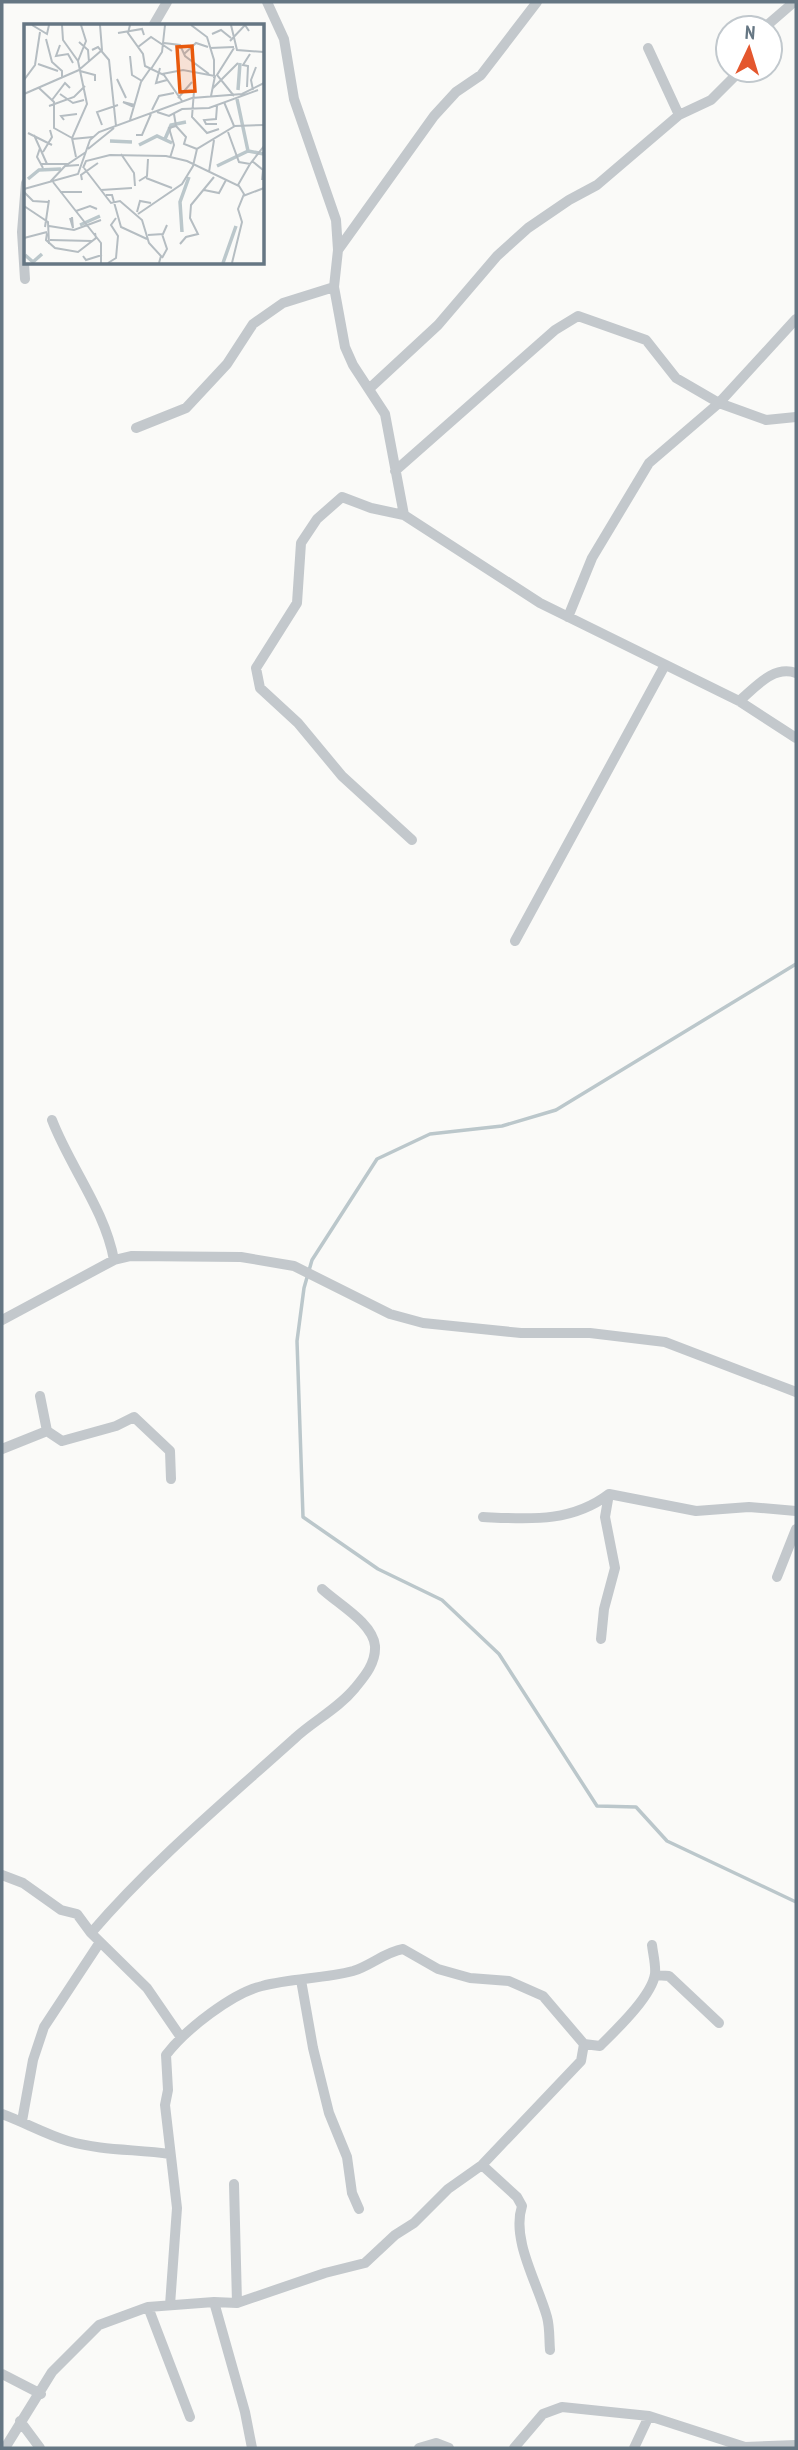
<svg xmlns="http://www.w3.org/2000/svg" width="798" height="2450" viewBox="0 0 798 2450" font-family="'PT Sans Narrow',sans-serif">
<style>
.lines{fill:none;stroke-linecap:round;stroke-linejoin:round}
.stream{stroke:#bbc7cb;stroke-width:3.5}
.minor{stroke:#c3c8cc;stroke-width:10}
.inset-river{fill:none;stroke:#bbc7cb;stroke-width:3.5}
.inset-road{fill:none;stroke:#b5bdc2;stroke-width:2}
.view{fill:#e8590c;fill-opacity:0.15;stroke:#e8590c;stroke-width:3.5}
.inset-edge{fill:none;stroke:#657683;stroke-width:3.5}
</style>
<rect width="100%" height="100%" fill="#fafaf8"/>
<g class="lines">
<!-- stream -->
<path class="stream" d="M796 964 556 1110 502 1126 430 1134 377 1159 312 1260 304 1288 297 1341 303 1517 378 1569 442 1600 499 1654 597 1806 636 1807 667 1841 796 1902"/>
<!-- minor -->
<path class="minor" d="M267 2 284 39 294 99 336 220 338 250 334 287 345 347 353 365 385 414 404 515 540 603 739 701 796 738
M153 26 167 2
M764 28 794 2
M648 48 679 115
M338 250 434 116 456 92 481 75 537 2
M25 279 22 232 26 183
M370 388 438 325 497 256 528 228 569 200 597 185 679 115 711 100 741 70
M136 428 186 408 227 364 253 324 283 303 334 287
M395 471 555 330 578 316 646 340 676 378 719 403 766 420 796 417
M404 515 371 508 342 497 317 519 301 543 297 603 256 668 260 688 298 723 342 776 412 840
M568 617 592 558 649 463 719 403 796 319
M739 701C756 687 773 665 796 673
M515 941 665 665
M52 1120C70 1167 105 1210 114 1260
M2 1320 114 1260 131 1256 241 1257 294 1266 390 1314 423 1323 521 1333H590L665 1342 796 1392
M47 1431 62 1441 116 1426 134 1417 170 1451 171 1479
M2 1449 47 1431 40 1396
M483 1517C529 1519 571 1523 609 1494L696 1511 749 1507 796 1511
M777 1577 796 1529
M601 1639 604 1609 615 1568 605 1517 609 1494
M2 1875 23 1883 61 1910 77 1914 91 1933
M655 1975 669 1976 719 2023
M301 1980 313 2048 329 2113 347 2157 352 2193 359 2209
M180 2036 147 1988 91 1933C152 1862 224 1802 294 1739 313 1721 338 1709 355 1688 365 1676 376 1663 375 1646 373 1623 338 1604 322 1589
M584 2044 600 2046C616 2030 652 1996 655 1974 656 1965 653 1954 652 1945
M2 2114C24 2122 45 2134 68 2141 102 2151 136 2149 170 2154
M22 2121 33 2060 44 2027 100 1942
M482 2165 517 2197 522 2206C511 2240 538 2284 547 2317 550 2328 549 2339 550 2350
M234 2184 237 2303
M214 2302 245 2412 252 2448
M148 2307 190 2417
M2 2374 41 2394
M20 2421 40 2448
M5 2448 52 2372 99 2325 148 2307 214 2302 237 2303 325 2273 365 2263 395 2235 414 2223 448 2189 482 2165 581 2061 584 2044 543 1996 509 1981 470 1978 438 1969 403 1949C385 1952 370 1966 353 1971 323 1979 292 1978 262 1986 232 1993 185 2030 166 2055L168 2090 165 2105 177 2208 170 2305
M419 2448 436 2443 449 2448
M514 2448 543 2414 562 2407 649 2416 745 2447 796 2445
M634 2448 649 2416"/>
</g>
<!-- overview -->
<g transform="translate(24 24)">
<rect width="240" height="240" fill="#fafaf8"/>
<path class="inset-river" d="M214 66 216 39M213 75 224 127 240 130M141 115 147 101 162 98M86 117 108 118M115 121 133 112 148 119M193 142 224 127M4 155 15 146 37 145M56 201 76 192M158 208 156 178 165 153M1 231 9 238 18 230M199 239 212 202"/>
<path class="inset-road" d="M8 1 23 10 25 1M38 1 39 16 54 37M106 1 104 9 119 30 121 42 140 51 158 77M167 1 183 13 190 36V54M207 1 213 26 240 28M94 9 118 5 120 11M188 10 197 6 207 14M22 15 28 38 38 47V54M206 17 221 1 225 7M55 18 64 26 65 38M140 19 156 21 161 32 185 50M36 21 32 32 44 30 49 39M114 23 127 13 148 27M186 24 210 23M68 26 74 23 85 36 92 102M160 30 172 19 184 23M106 32 108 51 118 57M14 40 34 47M136 44 132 59 143 56M56 45 78 26 76 1M127 45 138 28 141 1M56 47 71 51V57M138 50 159 46 191 52 187 72M93 55 102 74M0 56 11 41 16 8M223 63 224 42 219 41 226 30M15 64 30 78V104L48 114M189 64 214 39M229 66 227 56 232 43M170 67 168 93 183 109 195 105M0 70 55 46M36 70 49 79 60 76M210 72 193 51 210 24M154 74 168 58M28 76 41 59 46 64M200 78 210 102M25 82 50 73 61 62M110 83 99 78 111 81M128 86 135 72 150 69M133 88 145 92 158 85 185 84 234 66M150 90 152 102 162 113 160 120 173 125M40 96 37 92 53 90M106 96 117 58 126 45M193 100H182L180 96 192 95 193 82M78 101 73 88 94 81M204 108 215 138 226 140 240 122M4 109 28 121M10 111 23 140M112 111H118L127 90M48 115 69 113M16 124 13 133 19 144M64 125 90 104M19 128 28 113 26 106M97 130 110 149 111 162M52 133 48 114 63 80 54 37 62 17 57 1M146 134 150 121 145 104 152 102M228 137 239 146 238 156M17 140H44L62 128M59 144 62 137 86 131 142 132 163 137 215 162 220 170 214 185 218 198 208 239M60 144 87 179 96 177 118 196 125 219 137 232 135 239M185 148 190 116M122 154 148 164M58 156 57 151 74 139M115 157 123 152 124 135M26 158 41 142 55 141M29 158 77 219V239M214 161 226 140M0 165 54 150 66 116 75 108 168 74 218 70 240 59M77 166 108 164M180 166 195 169 202 156M0 168 9 177 24 178M36 168H58M82 171H88L97 203 123 215M219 172 240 164M0 182 24 198 25 220M52 187 66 182 73 185M113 188 116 177 127 179M114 190 158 160 169 142 173 125 211 102 240 101M46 194 49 204 48 193M25 202 50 206 77 196M21 203 25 176M23 209 22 216 31 224 54 228 72 214 71 209M124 211 139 210 143 201M0 214 23 208M26 216 68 217M156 220 162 213 174 210 166 194 167 181 190 153M59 232 62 236 78 231M138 234 143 225 138 210M84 239 92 234 94 212 87 201 92 194"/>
<path class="view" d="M168 22 171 67 156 68 153 23Z"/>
<rect width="240" height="240" class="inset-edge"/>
</g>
<!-- border -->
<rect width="798" height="2450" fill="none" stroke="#657683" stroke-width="7"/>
<!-- north arrow -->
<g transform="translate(749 49) rotate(4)"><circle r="33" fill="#ffffff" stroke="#c1c8cd" stroke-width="2"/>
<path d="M0-5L12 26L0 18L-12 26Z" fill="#e4572e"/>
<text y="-10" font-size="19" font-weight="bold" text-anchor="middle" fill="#657683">N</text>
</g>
</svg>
